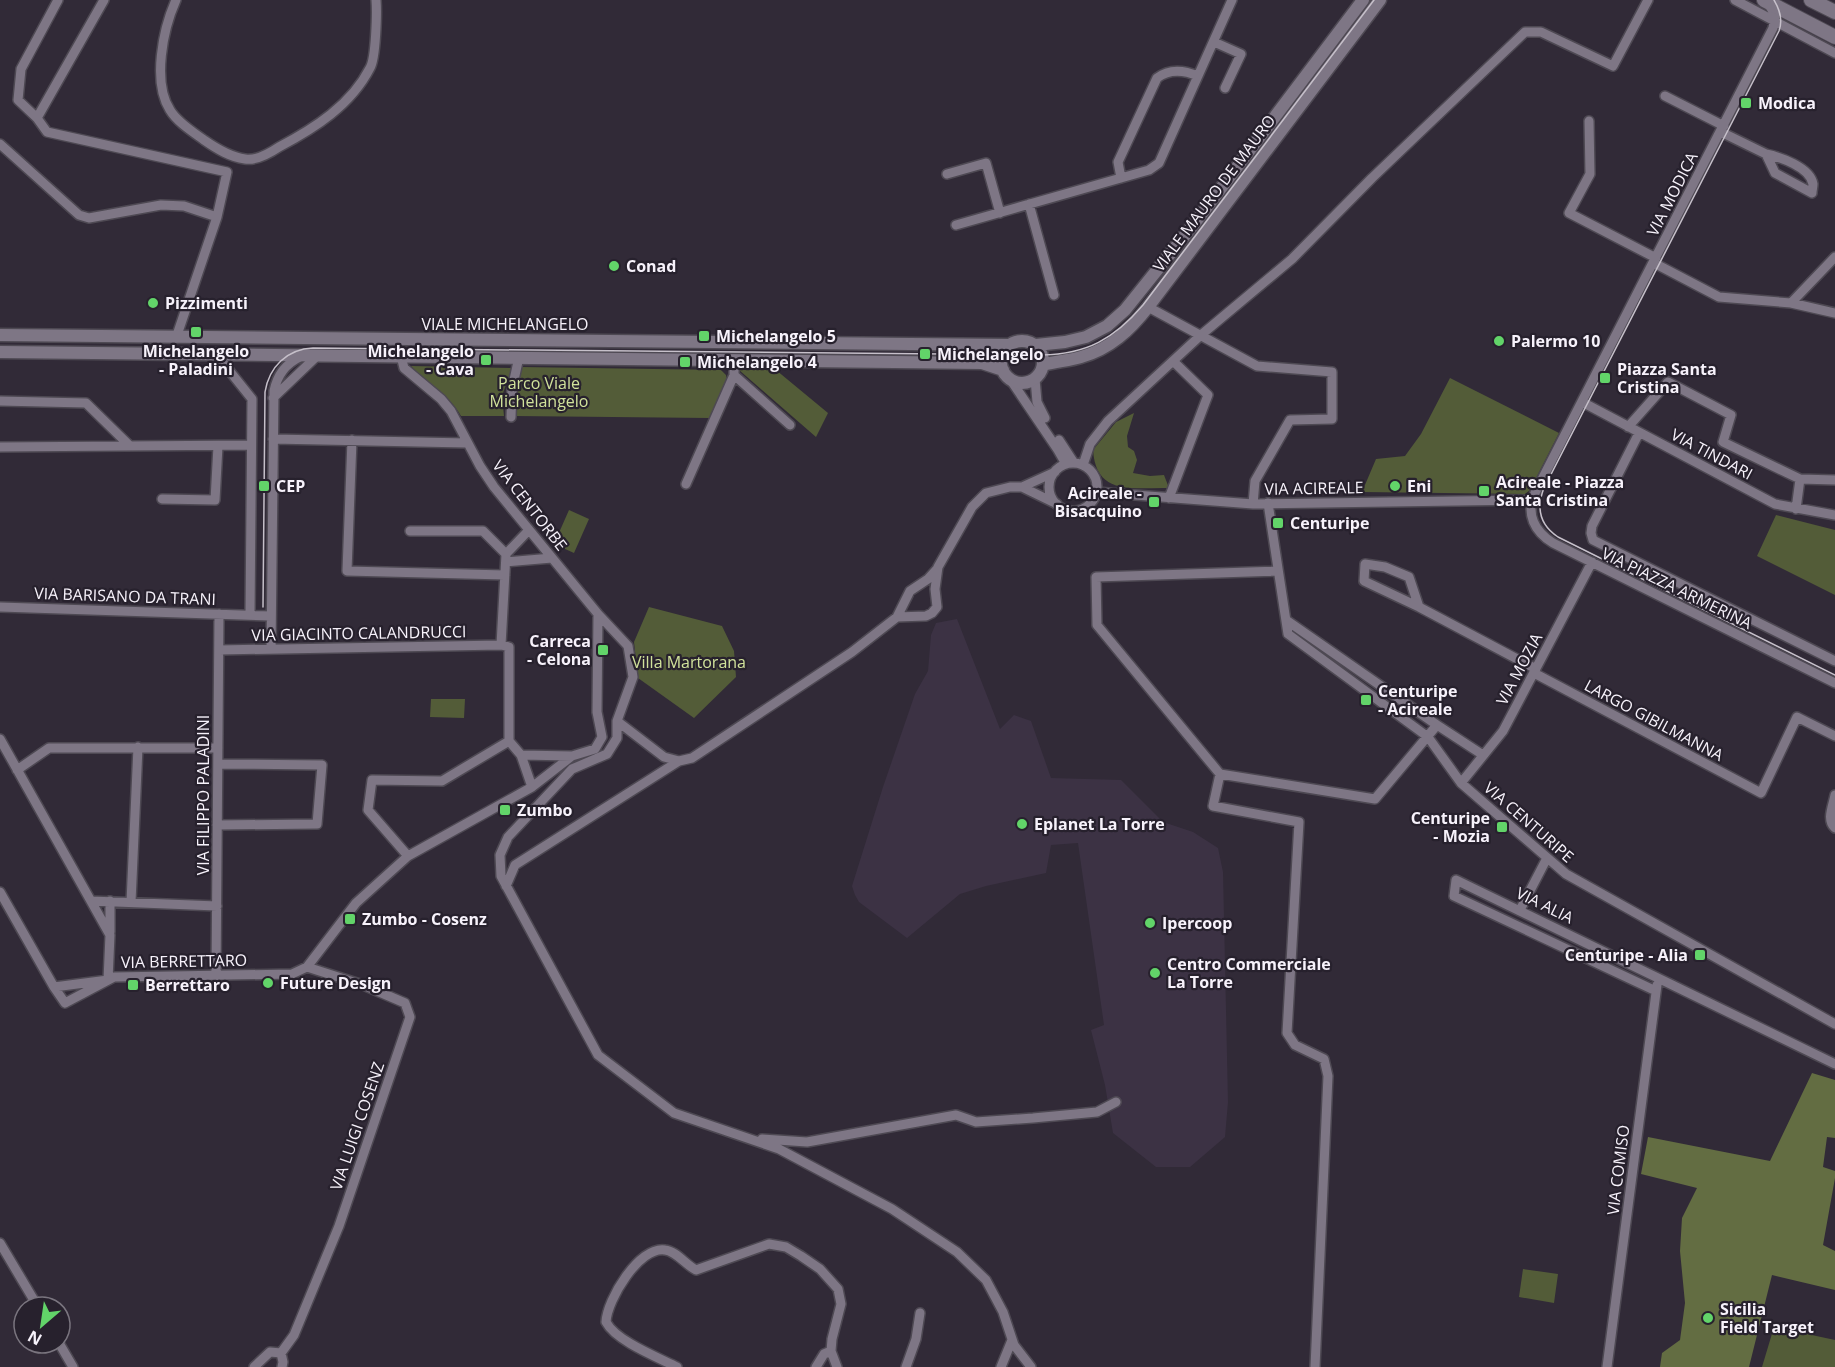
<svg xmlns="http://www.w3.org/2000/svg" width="1835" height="1367" viewBox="0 0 1835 1367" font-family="'Open Sans',sans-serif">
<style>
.built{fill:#3c3244}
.green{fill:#535c38}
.forest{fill:#636d42}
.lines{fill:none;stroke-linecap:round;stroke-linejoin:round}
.minor-casing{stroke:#4e4953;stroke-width:12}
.tertiary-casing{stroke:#4e4953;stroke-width:15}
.secondary-casing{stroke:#4e4953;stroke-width:16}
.minor{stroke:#7e7685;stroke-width:9}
.tertiary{stroke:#7e7685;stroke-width:12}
.secondary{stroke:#7e7685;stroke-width:14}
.tram{stroke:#c6c0ca;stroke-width:1.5}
.poi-dot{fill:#62d469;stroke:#27212d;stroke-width:2}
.labels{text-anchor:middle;stroke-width:4.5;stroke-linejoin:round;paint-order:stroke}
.poi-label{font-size:16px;font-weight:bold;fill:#f7f2fb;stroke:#27212d;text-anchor:start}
.street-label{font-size:16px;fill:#f7f2fb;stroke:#27212d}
.park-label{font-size:16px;fill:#d1e29b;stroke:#27212d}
</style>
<rect width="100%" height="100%" fill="#312a37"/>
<!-- built -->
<path class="built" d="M957 619 1000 729 1014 715 1031 721 1051 778 1121 780 1163 822 1193 832 1218 848 1223 872 1228 1102 1225 1137 1190 1167H1156L1113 1133 1105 1085 1091 1030 1104 1025 1078 843 1051 845 1046 873 986 886 960 894 907 938 859 902 855 895 852 886 883 787 915 694 928 671 931 635 936 623Z"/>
<!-- green -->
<path class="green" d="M411 366 512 368 502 396 504 416H461C449 394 427 384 411 366Z
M521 367 721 370 726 375 727 380 709 418 514 416V395Z
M739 370H776L828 413 816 437Z
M1450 378 1559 433 1530 490 1525 494 1362 492 1376 459 1405 456 1421 434Z
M1134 413 1127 436 1128 447 1134 451 1137 460 1133 473 1150 476 1164 475 1169 488C1134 487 1096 497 1093 450L1116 422Z
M569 510 589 519 574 553 554 544Z
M1776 515 1835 530V595L1757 556Z
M649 607 722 626 734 651 736 677 694 718 638 678 634 642Z
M431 699H465L464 718 430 717Z
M1523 1269 1558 1274 1554 1303 1519 1297Z
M1774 1327 1835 1340V1367H1762Z"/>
<!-- forest -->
<path class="forest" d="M1812 1073 1835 1080V1138L1827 1137 1823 1167 1835 1171V1178L1823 1245 1835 1251V1290L1772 1275 1749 1367H1660L1662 1353 1680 1340 1685 1303 1680 1251 1682 1218 1697 1188 1641 1174 1648 1137 1770 1161Z"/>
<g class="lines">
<defs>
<path id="minor" d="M104 0 37 118 47 132 227 172 217 217 176 338
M176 0C163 29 152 82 170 110 177 122 193 132 204 140 217 149 230 157 245 159 256 161 270 153 279 147 315 128 351 105 370 68 376 58 377 12 376 0
M1735 0 1835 53
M1768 3 1775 15 1773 28 1535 493C1525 514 1535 532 1553 543L1835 683
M1214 42 1241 54 1225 88
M1665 96 1724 126
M37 118 18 100 21 69 58 0
M1589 121 1590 174 1569 213 1656 258
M1721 132 1766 154 1775 173 1812 193C1812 190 1813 187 1813 184 1810 167 1780 157 1766 154
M0 144 79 215 89 218 161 205 184 206 217 217
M947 174 986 163 1000 213
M1121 178 1118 162 1157 78C1170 68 1184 70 1198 76
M1029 204 1054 295
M956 225 1149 170 1159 163 1232 0
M1654 263 1719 297 1791 303 1835 313
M1791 303 1835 257
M1148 307 1257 366 1332 372V419L1290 420 1255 481 1253 504
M216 354 252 399 250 615
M401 356 404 368 441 399 451 411 480 466 494 487 598 614 628 646 633 677 617 721V738L607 754 572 769 508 837 500 855 501 876 598 1055 674 1113 779 1149 892 1209 957 1252 986 1280 1003 1312 1014 1345 1031 1367
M734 375 790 425
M1010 379 1058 450 1066 464
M1035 379 1037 402 1045 418
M273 398 318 355
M0 401 86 403 130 446
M1582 402 1775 504 1835 515
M511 417 512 389 519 357
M1628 427 1668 382 1731 415 1723 442 1800 479 1835 480
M1639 433 1592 526 1591 533 1593 540 1835 661
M273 439 467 443
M352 440 347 571 505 575
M1059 440 1074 463
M0 447 251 445
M1049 487a24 24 0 1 1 48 0a24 24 0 1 1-48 0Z
M1083 465 1090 444 1108 421 1201 335 1292 259 1372 178 1525 32H1541L1613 66 1648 0
M686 484 734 375V360
M1022 487 1055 472
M1096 492 1253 504 1532 500
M1169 498 1208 395 1173 361
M162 499 215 500 218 446
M1268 503 1288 634 1428 737 1461 783 1566 874 1835 1024
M1796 509 1800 479
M410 531H483L506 554
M506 562 552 558
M0 607 271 616
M1419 607 1364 581 1365 564 1385 567 1409 577 1419 607 1536 669
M897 617 910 591 928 579 937 569
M1286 620 1437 725 1375 799 1220 774 1213 806 1299 822 1287 1033 1295 1045 1324 1059 1328 1076 1315 1367
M501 645 506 554 529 530
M271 649 274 391C277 376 285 364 300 357
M219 650 501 645 509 647V741L442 781 372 780 368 810 408 856
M1534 673 1761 793 1797 717 1835 736
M617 721 664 757 679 761
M1437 725 1483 755
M0 739 110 935 108 980 54 987
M509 741 521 755 532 787
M521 755 572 756 595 749 602 737 597 712 598 614
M17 770 49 748H218
M1220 774 1097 625 1096 577 1278 571
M1461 783 1503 731 1592 562
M1835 795C1833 806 1826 820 1835 828
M217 825 317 824 322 765 218 764
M506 886 515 865 679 761 692 758 852 652 897 617 926 616 932 613 937 607 935 589 938 567 972 507 986 493 1010 487H1022L1057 504
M0 892 54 987 65 1003 114 977 292 974 307 967 356 903 408 856 532 787 572 756
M91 901 217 906
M110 901V932
M131 902 138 747
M1520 910 1547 858
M216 976 219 614
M1656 991 1454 896 1456 880 1835 1064
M762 1139 807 1142 956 1115 976 1122 1033 1118 1097 1112 1116 1102
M0 1243 38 1307
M59 1343 73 1367
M281 1353 294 1335 339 1226 410 1017 405 1003 363 985 307 967
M281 1353 283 1362 282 1367
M254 1367 270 1352 281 1353
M677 1367C657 1357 616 1341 606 1322 607 1300 639 1246 665 1250 676 1251 686 1265 696 1270L769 1244 786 1247 801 1256 820 1269 838 1289 841 1304 832 1339 831 1351 837 1367
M816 1367 824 1354 831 1351
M906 1367 916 1339 920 1313
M1001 1367 1012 1340
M1607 1367 1657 985"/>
<path id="tertiary" d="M0 335 1010 345
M1001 362a21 21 0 1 1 42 0a21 21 0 1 1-42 0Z
M1036 345 1065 342 1086 337 1107 326 1125 310 1194 224 1363 0
M0 352 982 363 1003 370
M1043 365C1056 361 1068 361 1081 357 1110 349 1130 330 1148 307L1380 0"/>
<path id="secondary" d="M1764 0 1835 37
M1811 0 1835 12"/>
</defs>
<!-- minor casing -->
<use href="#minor" class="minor-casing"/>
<!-- tertiary casing -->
<use href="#tertiary" class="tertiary-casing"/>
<!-- secondary casing -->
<use href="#secondary" class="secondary-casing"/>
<!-- minor -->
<use href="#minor" class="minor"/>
<!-- tertiary -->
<use href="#tertiary" class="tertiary"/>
<!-- secondary -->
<use href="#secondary" class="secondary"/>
<!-- tram -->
<path class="tram" d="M1774 0C1780 10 1783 20 1779 31L1544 488C1536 508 1540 525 1558 537L1835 675
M263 607 265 392C269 367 287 349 313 348L1042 355C1087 354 1114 339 1143 305L1374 0"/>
</g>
<!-- markers -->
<g class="poi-dot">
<rect x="1740" y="97" width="12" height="12" rx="3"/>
<circle cx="614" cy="266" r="6"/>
<circle cx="153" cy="303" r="6"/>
<rect x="190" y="326" width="12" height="12" rx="3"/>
<rect x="698" y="330" width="12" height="12" rx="3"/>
<circle cx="1499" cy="341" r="6"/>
<rect x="919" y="348" width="12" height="12" rx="3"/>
<rect x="480" y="354" width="12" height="12" rx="3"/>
<rect x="679" y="356" width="12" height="12" rx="3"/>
<rect x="1599" y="372" width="12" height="12" rx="3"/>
<rect x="258" y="480" width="12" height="12" rx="3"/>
<circle cx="1395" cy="486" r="6"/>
<rect x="1478" y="485" width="12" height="12" rx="3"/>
<rect x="1148" y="496" width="12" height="12" rx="3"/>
<rect x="1272" y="517" width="12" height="12" rx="3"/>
<rect x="597" y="644" width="12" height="12" rx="3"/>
<rect x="1360" y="694" width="12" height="12" rx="3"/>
<rect x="499" y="804" width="12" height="12" rx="3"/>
<circle cx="1022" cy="824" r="6"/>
<rect x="1496" y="821" width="12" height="12" rx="3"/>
<rect x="344" y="913" width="12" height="12" rx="3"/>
<circle cx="1150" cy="923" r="6"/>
<rect x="1694" y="949" width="12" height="12" rx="3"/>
<circle cx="1155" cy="973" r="6"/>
<circle cx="268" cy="983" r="6"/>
<rect x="127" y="979" width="12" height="12" rx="3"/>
<circle cx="1708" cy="1318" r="6"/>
</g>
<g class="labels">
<!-- poi labels -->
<g class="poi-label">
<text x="1758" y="109">Modica</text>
<text x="626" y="272">Conad</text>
<text x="165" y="309">Pizzimenti</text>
<text x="716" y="342">Michelangelo 5</text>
<text x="1511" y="347">Palermo 10</text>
<text x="196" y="357" text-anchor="middle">Michelangelo<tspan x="196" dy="18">- Paladini</tspan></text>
<text x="474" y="357" text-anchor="end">Michelangelo<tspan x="474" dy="18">- Cava</tspan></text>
<text x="937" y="360">Michelangelo</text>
<text x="697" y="368">Michelangelo 4</text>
<text x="1617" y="375">Piazza Santa<tspan x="1617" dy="18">Cristina</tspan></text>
<text x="1496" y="488">Acireale - Piazza<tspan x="1496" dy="18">Santa Cristina</tspan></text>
<text x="276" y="492">CEP</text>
<text x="1407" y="492">Eni</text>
<text x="1142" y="499" text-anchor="end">Acireale -<tspan x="1142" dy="18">Bisacquino</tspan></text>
<text x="1290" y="529">Centuripe</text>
<text x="591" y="647" text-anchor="end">Carreca<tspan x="591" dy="18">- Celona</tspan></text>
<text x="1378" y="697">Centuripe<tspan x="1378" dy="18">- Acireale</tspan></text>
<text x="517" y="816">Zumbo</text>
<text x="1490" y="824" text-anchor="end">Centuripe<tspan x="1490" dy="18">- Mozia</tspan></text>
<text x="1034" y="830">Eplanet La Torre</text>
<text x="362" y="925">Zumbo - Cosenz</text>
<text x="1162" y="929">Ipercoop</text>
<text x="1688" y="961" text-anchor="end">Centuripe - Alia</text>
<text x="1167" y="970">Centro Commerciale<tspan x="1167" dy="18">La Torre</tspan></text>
<text x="280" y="989">Future Design</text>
<text x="145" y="991">Berrettaro</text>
<text x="1720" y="1315">Sicilia<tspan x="1720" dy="18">Field Target</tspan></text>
</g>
<!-- street labels -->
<g class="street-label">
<text transform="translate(1214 193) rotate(-53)" y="6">VIALE MAURO DE MAURO</text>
<text transform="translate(1672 194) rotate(-63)" y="6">VIA MODICA</text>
<text x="505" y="330">VIALE MICHELANGELO</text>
<text transform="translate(1712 454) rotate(28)" y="6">VIA TINDARI</text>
<text transform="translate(1314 488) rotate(-1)" y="6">VIA ACIREALE</text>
<text transform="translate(530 505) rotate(52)" y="6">VIA CENTORBE</text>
<text transform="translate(1677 588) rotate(26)" y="6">VIA PIAZZA ARMERINA</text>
<text transform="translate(125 596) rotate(2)" y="6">VIA BARISANO DA TRANI</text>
<text transform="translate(359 633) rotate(-1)" y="6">VIA GIACINTO CALANDRUCCI</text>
<text transform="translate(1519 669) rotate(-62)" y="6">VIA MOZIA</text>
<text transform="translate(1654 720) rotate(28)" y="6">LARGO GIBILMANNA</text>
<text transform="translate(203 795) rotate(-90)" y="6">VIA FILIPPO PALADINI</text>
<text transform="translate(1529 822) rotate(41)" y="6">VIA CENTURIPE</text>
<text transform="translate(1545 905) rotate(26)" y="6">VIA ALIA</text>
<text transform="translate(184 961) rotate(-1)" y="6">VIA BERRETTARO</text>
<text transform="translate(357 1126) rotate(-71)" y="6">VIA LUIGI COSENZ</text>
<text transform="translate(1618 1170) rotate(-83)" y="6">VIA COMISO</text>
</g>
<!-- park labels -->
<g class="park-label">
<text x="539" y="389">Parco Viale<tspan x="539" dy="18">Michelangelo</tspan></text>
<text x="689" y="668">Villa Martorana</text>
</g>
</g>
<!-- north arrow -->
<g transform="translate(42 1325) rotate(209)"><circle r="28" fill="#27212d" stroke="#7a757f" stroke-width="1.5"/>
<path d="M0-4.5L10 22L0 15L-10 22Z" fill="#62d469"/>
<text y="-9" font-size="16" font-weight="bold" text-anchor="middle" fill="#f7f2fb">N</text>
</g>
</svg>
